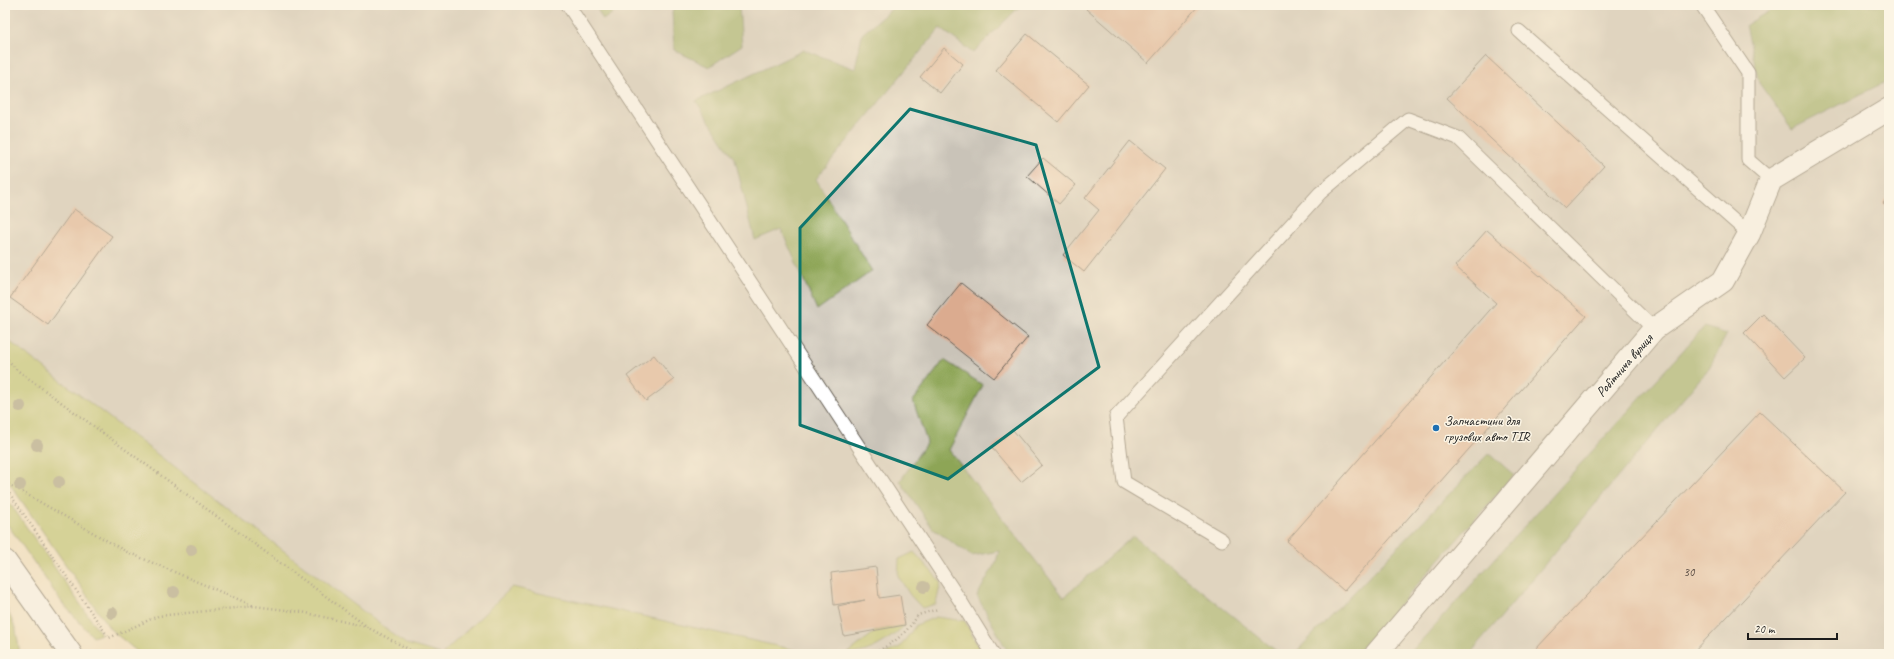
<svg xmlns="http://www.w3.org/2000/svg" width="1894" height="659" viewBox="0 0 1894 659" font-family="Caveat,sans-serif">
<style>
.industrial{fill:#c9c3b8}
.green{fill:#b2be60;stroke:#676d3e}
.forest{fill:#8da556;stroke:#546039}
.building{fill:#dbab8f}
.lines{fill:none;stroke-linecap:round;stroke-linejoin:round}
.lane-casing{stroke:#676157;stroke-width:15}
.street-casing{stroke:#676157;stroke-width:24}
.secondary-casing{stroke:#676157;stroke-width:24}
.path{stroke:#676157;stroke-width:2.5;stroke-dasharray:1 3;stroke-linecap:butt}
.lane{stroke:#fff;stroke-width:13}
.street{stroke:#fff;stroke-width:22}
.secondary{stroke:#fff;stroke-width:22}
.tree{fill:#999475}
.marked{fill:none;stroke:#0f766e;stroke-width:3;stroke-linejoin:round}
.poi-dot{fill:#1f6fb2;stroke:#fcf5e5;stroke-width:1.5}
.labels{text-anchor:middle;stroke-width:3;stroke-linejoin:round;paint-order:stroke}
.number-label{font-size:12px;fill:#4c4039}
.street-label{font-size:14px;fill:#1c1c1c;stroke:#fcf5e5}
.poi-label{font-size:14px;fill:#1c1c1c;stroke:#fcf5e5;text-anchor:start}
</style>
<rect width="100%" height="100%" fill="#fcf5e5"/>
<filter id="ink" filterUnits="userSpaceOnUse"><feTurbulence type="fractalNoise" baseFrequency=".025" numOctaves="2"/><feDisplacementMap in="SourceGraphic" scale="8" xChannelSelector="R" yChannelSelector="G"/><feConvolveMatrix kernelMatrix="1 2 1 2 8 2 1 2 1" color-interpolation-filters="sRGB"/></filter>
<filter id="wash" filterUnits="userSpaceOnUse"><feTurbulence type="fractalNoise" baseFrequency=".012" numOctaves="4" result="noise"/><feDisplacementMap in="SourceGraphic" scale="16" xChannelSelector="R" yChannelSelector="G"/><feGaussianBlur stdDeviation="0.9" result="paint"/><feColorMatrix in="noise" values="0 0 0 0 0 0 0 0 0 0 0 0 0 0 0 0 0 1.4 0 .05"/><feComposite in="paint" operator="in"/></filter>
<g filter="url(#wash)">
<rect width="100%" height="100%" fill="#f2e2c4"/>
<!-- industrial -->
<path class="industrial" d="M5 5H1889V654H298L5 346Z"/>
<!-- green -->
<path class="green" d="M5 338 406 644 441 654H140L110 629 5 477Z
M5 496 101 634 93 637 63 604 5 521Z
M914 552 941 582 936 604 922 608 910 595 898 576 899 559Z
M512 587 813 654H442Z
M5 604 16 630 20 654H5Z
M936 617 965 621 982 654H884L900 647 916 625Z
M905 625C889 640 870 654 847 654L876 631Z"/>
<!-- forest -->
<path class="forest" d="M595 5H624L603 20Z
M680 5H736L739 6 742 45 709 67 674 50 672 11Z
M896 5H1021L973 53 940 28 816 179 872 271 817 310 781 229 755 240 735 160 696 101 804 50 855 69 862 34Z
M1779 5H1889V78L1885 82 1792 129 1759 83 1746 25Z
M1704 327 1727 334 1709 368 1470 654H1409Z
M944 360 983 385 949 450 1064 597 1133 536 1280 654H1009L977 596 996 562 999 551 972 556 933 529 900 481 927 442 913 401Z
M1489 453 1514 475 1356 654H1294Z"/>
<g id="blocks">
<!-- building -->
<path class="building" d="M1090 5H1199L1148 63 1086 9Z
M1027 34 1089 85 1058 122 996 70Z
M944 48 963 64 940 93 920 77Z
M1486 56 1604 166 1565 208 1447 98Z
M1130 141 1165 169 1084 272 1063 255 1099 210 1085 198Z
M1043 158 1076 185 1059 204 1027 176Z
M1889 196V207L1883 203Z
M74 209 112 236 48 325 10 298Z
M1487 230 1586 316 1344 591 1287 541 1496 303 1455 266Z
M961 283 1028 337 994 378 927 325Z
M1763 314 1805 358 1785 377 1744 333Z
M654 355 674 380 646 401 627 376Z
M1760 412 1845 492 1692 654H1537L1534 651Z
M1013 430 1042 465 1021 482 992 448Z
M876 567 879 598 900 595 905 625 844 636 838 606 865 600 834 605 831 573Z"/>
</g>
</g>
<g filter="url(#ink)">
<use href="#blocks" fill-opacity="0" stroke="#676157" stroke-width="1"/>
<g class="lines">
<defs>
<path id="lane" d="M568 5 961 602 993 654
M1702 5 1748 73V160L1771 180
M1519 31 1749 234
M1222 540 1124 482 1116 417 1320 193 1408 119 1458 138 1654 329"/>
<path id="street" d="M1376 654 1654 329 1723 281 1749 234 1771 180 1889 109"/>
<path id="secondary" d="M5 561 71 654"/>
</defs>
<!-- lane casing -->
<use href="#lane" class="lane-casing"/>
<!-- street casing -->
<use href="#street" class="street-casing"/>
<!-- secondary casing -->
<use href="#secondary" class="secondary-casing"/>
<!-- path -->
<path class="path" d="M5 357 17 370 365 625
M5 482 125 551 254 606
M5 487 109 638 158 616 254 606 302 612 367 627 412 651 422 654
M597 654 633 651 658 654
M871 654C892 645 906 634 918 615L938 609"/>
<!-- lane -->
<use href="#lane" class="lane"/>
<!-- street -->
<use href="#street" class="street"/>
<!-- secondary -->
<use href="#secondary" class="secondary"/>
</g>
<!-- trees -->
<g class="tree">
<circle cx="20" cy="406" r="6"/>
<circle cx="37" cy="445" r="6"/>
<circle cx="59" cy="482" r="6"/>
<circle cx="20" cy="485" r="6"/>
<circle cx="191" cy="550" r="6"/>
<circle cx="924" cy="587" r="6"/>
<circle cx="174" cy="592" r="6"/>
<circle cx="112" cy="613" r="6"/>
</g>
</g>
<!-- marked area -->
<path d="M0 0H1894V659H0ZM910 109 1036 145 1099 367 948 479 800 425V228Z" fill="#f2e2c4" fill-opacity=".55" fill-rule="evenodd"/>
<path class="marked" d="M910 109 1036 145 1099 367 948 479 800 425V228Z"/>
<!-- markers -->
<circle class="poi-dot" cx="1436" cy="428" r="4"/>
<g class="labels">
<!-- number labels -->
<g class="number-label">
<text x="1689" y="576">30</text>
</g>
<!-- street labels -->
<g class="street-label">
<text transform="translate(1624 365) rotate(-49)" y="5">Робітнича вулиця</text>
</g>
<!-- poi labels -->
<g class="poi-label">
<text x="1444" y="425">Запчастини для<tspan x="1444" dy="16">грузових авто TIR</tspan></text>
</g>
</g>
<!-- margin -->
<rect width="1894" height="659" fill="none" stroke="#fcf5e5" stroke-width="20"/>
<!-- scale -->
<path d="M1748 633v6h89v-6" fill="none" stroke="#1c1c1c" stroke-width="2"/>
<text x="1754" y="633" font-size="12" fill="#1c1c1c" stroke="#fcf5e5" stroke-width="3" paint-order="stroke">20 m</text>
</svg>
